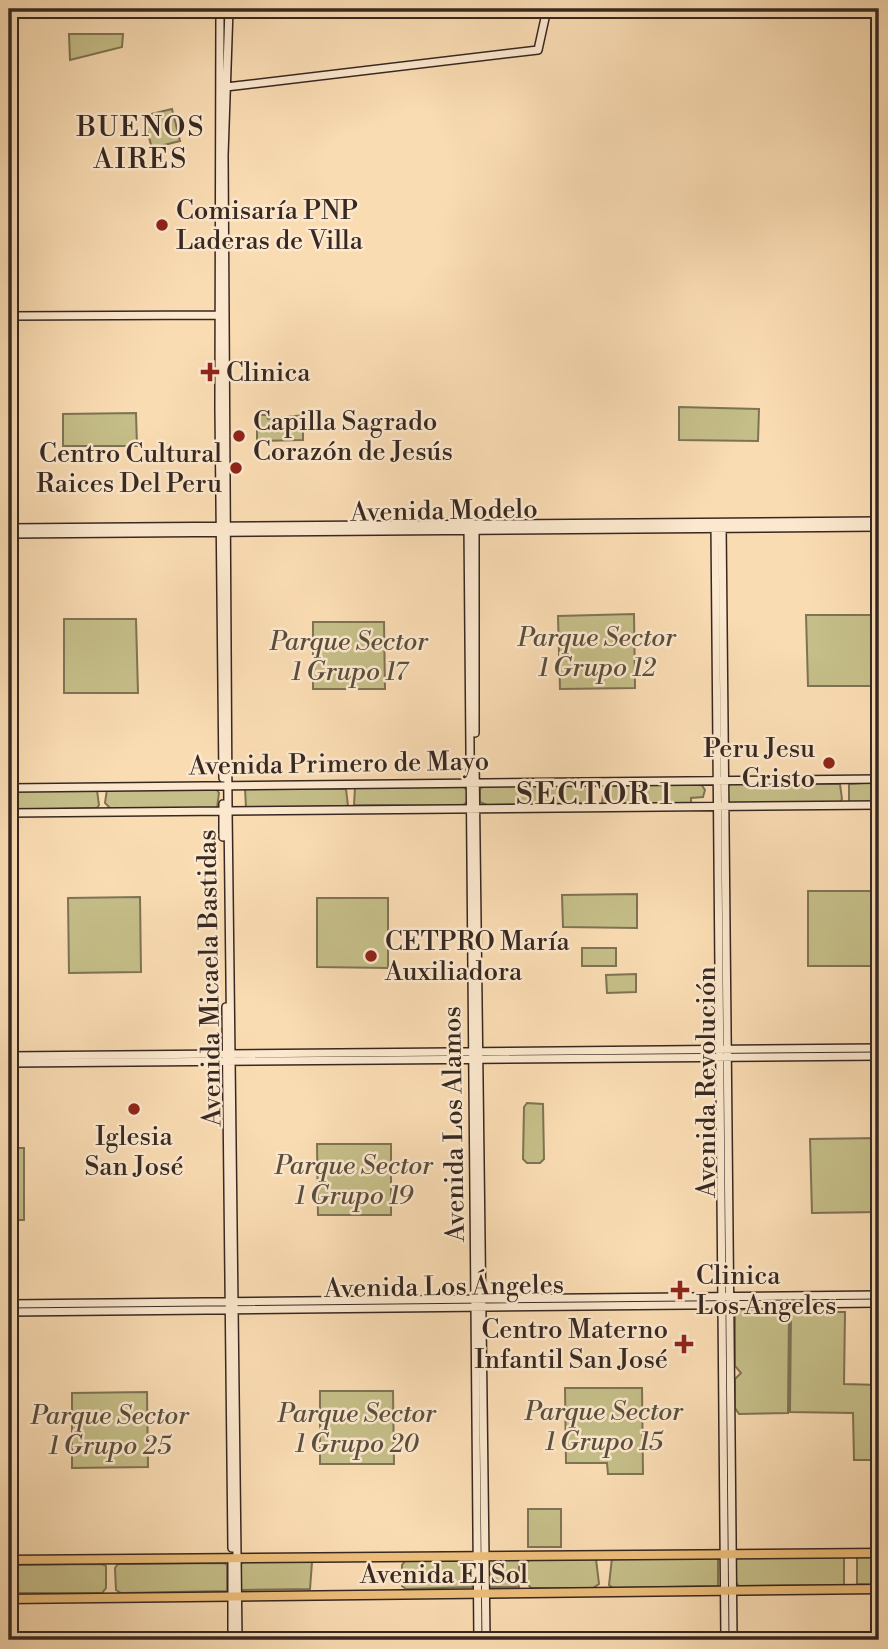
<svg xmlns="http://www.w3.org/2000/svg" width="888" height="1649" viewBox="0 0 888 1649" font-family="'Libre Bodoni',serif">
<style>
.green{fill:#c5be88;stroke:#7e7354;stroke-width:2}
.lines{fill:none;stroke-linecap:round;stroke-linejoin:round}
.secondary-casing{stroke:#372821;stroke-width:10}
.primary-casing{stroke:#372821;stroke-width:11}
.secondary{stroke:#fce8ce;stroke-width:7}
.primary{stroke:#edbe7a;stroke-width:8}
.poi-dot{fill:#8f2418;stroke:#fce8ce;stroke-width:2.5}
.labels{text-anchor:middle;stroke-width:5;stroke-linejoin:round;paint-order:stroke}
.poi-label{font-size:26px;fill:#372821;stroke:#fce8ce;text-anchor:start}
.street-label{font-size:26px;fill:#372821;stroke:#fce8ce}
.park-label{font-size:26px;font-style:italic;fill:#5a4e3b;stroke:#fce8ce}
.neighbourhood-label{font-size:28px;letter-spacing:2px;fill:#372821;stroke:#fce8ce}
.quarter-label{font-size:30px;letter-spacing:2px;fill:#372821;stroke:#fce8ce}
</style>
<rect width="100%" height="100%" fill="#fadcb3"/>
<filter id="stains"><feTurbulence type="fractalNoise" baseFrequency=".00286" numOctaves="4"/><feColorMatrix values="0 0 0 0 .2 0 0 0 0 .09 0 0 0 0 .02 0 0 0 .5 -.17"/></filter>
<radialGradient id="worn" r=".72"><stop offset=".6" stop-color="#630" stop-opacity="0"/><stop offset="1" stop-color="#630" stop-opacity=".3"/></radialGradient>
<!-- green -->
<path class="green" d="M69 34H123L122 47 70 60Z
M172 109 180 141 152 148 143 116Z
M679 407 759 409 758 441 679 440Z
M136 413 137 446H63V414Z
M257 415H267L268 419 303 415V440L257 441Z
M634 614 635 688 560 689 558 616Z
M806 615H879V686H808Z
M64 619H136L138 693H64Z
M313 622H384L385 689H313Z
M879 782V803L849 802V784Z
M701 784 705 790 703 797 691 798V803L606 805 602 803 604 786Z
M731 784H840L842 799 839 803H729L727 787Z
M461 785 467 790V802L462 806 354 805 355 788Z
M483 786H591L593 803 487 805 480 802V789Z
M245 788 346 789 348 806 246 808Z
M107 789H216L219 793 217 808 111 809 105 803Z
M9 790H97L99 805 97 808 9 810Z
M808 891H879V966H808Z
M637 894V928L563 927 562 895Z
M140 897 141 972 69 973 68 898Z
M317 898H388V968L317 967Z
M582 948H616V966H582Z
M636 974V992L607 993 606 975Z
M527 1103 543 1104 544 1159 540 1163H527L523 1159 524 1107Z
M879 1138V1212L812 1213 810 1139Z
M317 1144H391V1215H318Z
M9 1148H24V1220H9Z
M739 1309 789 1310 788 1413 739 1414 735 1408V1379L741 1373 735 1366V1312Z
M791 1312H845L844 1384 879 1385V1460H854L853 1413 790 1412Z
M565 1388H642L643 1474H608L607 1463H566Z
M320 1391H393L394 1464H320Z
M147 1392 148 1467 72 1468V1393Z
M528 1509H561V1547H528Z
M879 1555V1585L857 1584V1556Z
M844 1556V1585L739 1586 735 1582 736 1557Z
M718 1557V1586L613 1588 609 1585 612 1558Z
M530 1559H596L599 1584 593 1588H531L527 1583V1563Z
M469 1560 473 1562 472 1587 406 1589 402 1586V1565L405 1561Z
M488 1560H519V1587H489Z
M308 1561 312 1562 310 1589 241 1590 240 1565 243 1562Z
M224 1563 227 1565V1591L121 1593 116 1590 115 1568 118 1564Z
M102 1564 106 1566V1588L102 1593H9V1565Z"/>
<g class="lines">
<defs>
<path id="secondary" d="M220 9 219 408 223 778
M229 9 224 155 228 811 238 1640
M226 87 538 50 547 9
M9 316 221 315
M715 523 725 1640
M722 523 733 1640
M468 524 478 1640
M9 528 879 521
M9 534 879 527
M475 733V524
M475 763 486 1640
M9 788 879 779
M223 804V837
M9 813 879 805
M226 1007 232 1548
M9 1056 879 1048
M9 1063 879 1056
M9 1304 879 1295
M9 1312 879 1303
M232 1640V1560"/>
<path id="primary" d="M9 1560 879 1553
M9 1599 879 1589"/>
</defs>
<!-- secondary casing -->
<use href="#secondary" class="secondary-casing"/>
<!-- primary casing -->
<use href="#primary" class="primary-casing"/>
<!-- secondary -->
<use href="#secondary" class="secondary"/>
<!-- primary -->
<use href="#primary" class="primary"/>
</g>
<!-- markers -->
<g class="poi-dot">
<circle cx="162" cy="225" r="7"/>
<path d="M206.5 361.5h7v7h7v7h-7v7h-7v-7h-7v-7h7z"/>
<circle cx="239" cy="436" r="7"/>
<circle cx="236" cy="468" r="7"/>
<circle cx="829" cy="763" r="7"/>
<circle cx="371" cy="956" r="7"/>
<circle cx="134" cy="1109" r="7"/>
<path d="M676.5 1279.5h7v7h7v7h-7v7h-7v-7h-7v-7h7z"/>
<path d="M680.5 1333.5h7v7h7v7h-7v7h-7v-7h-7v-7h7z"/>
</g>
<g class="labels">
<!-- poi labels -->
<g class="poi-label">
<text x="176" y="219">Comisaría PNP<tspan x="176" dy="30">Laderas de Villa</tspan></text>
<text x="226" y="381">Clinica</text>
<text x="253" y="430">Capilla Sagrado<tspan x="253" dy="30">Corazón de Jesús</tspan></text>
<text x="222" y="462" text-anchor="end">Centro Cultural<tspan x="222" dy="30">Raices Del Peru</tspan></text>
<text x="815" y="757" text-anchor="end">Peru Jesu<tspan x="815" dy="30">Cristo</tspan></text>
<text x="385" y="950">CETPRO María<tspan x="385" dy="30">Auxiliadora</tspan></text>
<text x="134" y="1145" text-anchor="middle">Iglesia<tspan x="134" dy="30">San José</tspan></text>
<text x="696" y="1284">Clinica<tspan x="696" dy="30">Los Angeles</tspan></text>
<text x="668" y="1338" text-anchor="end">Centro Materno<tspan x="668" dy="30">Infantil San José</tspan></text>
</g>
<!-- street labels -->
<g class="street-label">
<text transform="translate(444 510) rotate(-1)" y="9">Avenida Modelo</text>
<text transform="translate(339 763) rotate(-1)" y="9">Avenida Primero de Mayo</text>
<text transform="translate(209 978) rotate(-91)" y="9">Avenida Micaela Bastidas</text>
<text transform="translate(706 1082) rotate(-90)" y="9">Avenida Revolución</text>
<text transform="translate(453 1124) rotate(-91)" y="9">Avenida Los Alamos</text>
<text transform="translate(444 1286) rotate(-1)" y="9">Avenida Los Ángeles</text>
<text x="444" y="1583">Avenida El Sol</text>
</g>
<!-- park labels -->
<g class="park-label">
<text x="597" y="646">Parque Sector<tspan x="597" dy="30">1 Grupo 12</tspan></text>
<text x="349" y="650">Parque Sector<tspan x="349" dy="30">1 Grupo 17</tspan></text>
<text x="354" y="1174">Parque Sector<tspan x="354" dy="30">1 Grupo 19</tspan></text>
<text x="604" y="1420">Parque Sector<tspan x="604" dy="30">1 Grupo 15</tspan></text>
<text x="357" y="1422">Parque Sector<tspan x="357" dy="30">1 Grupo 20</tspan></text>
<text x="110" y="1424">Parque Sector<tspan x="110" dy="30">1 Grupo 25</tspan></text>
</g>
<!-- neighbourhood labels -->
<g class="neighbourhood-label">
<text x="141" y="136">BUENOS<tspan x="141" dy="32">AIRES</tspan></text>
</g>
<!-- quarter labels -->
<g class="quarter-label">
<text x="595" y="804">SECTOR 1</text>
</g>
</g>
<!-- margin -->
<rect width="888" height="1649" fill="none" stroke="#fadcb3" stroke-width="35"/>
<rect x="10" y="10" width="867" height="1628" fill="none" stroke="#372821" stroke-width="3.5"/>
<rect x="18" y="18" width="853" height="1614" fill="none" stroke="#372821" stroke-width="2"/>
<rect width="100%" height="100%" filter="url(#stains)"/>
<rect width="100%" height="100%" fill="url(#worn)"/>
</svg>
